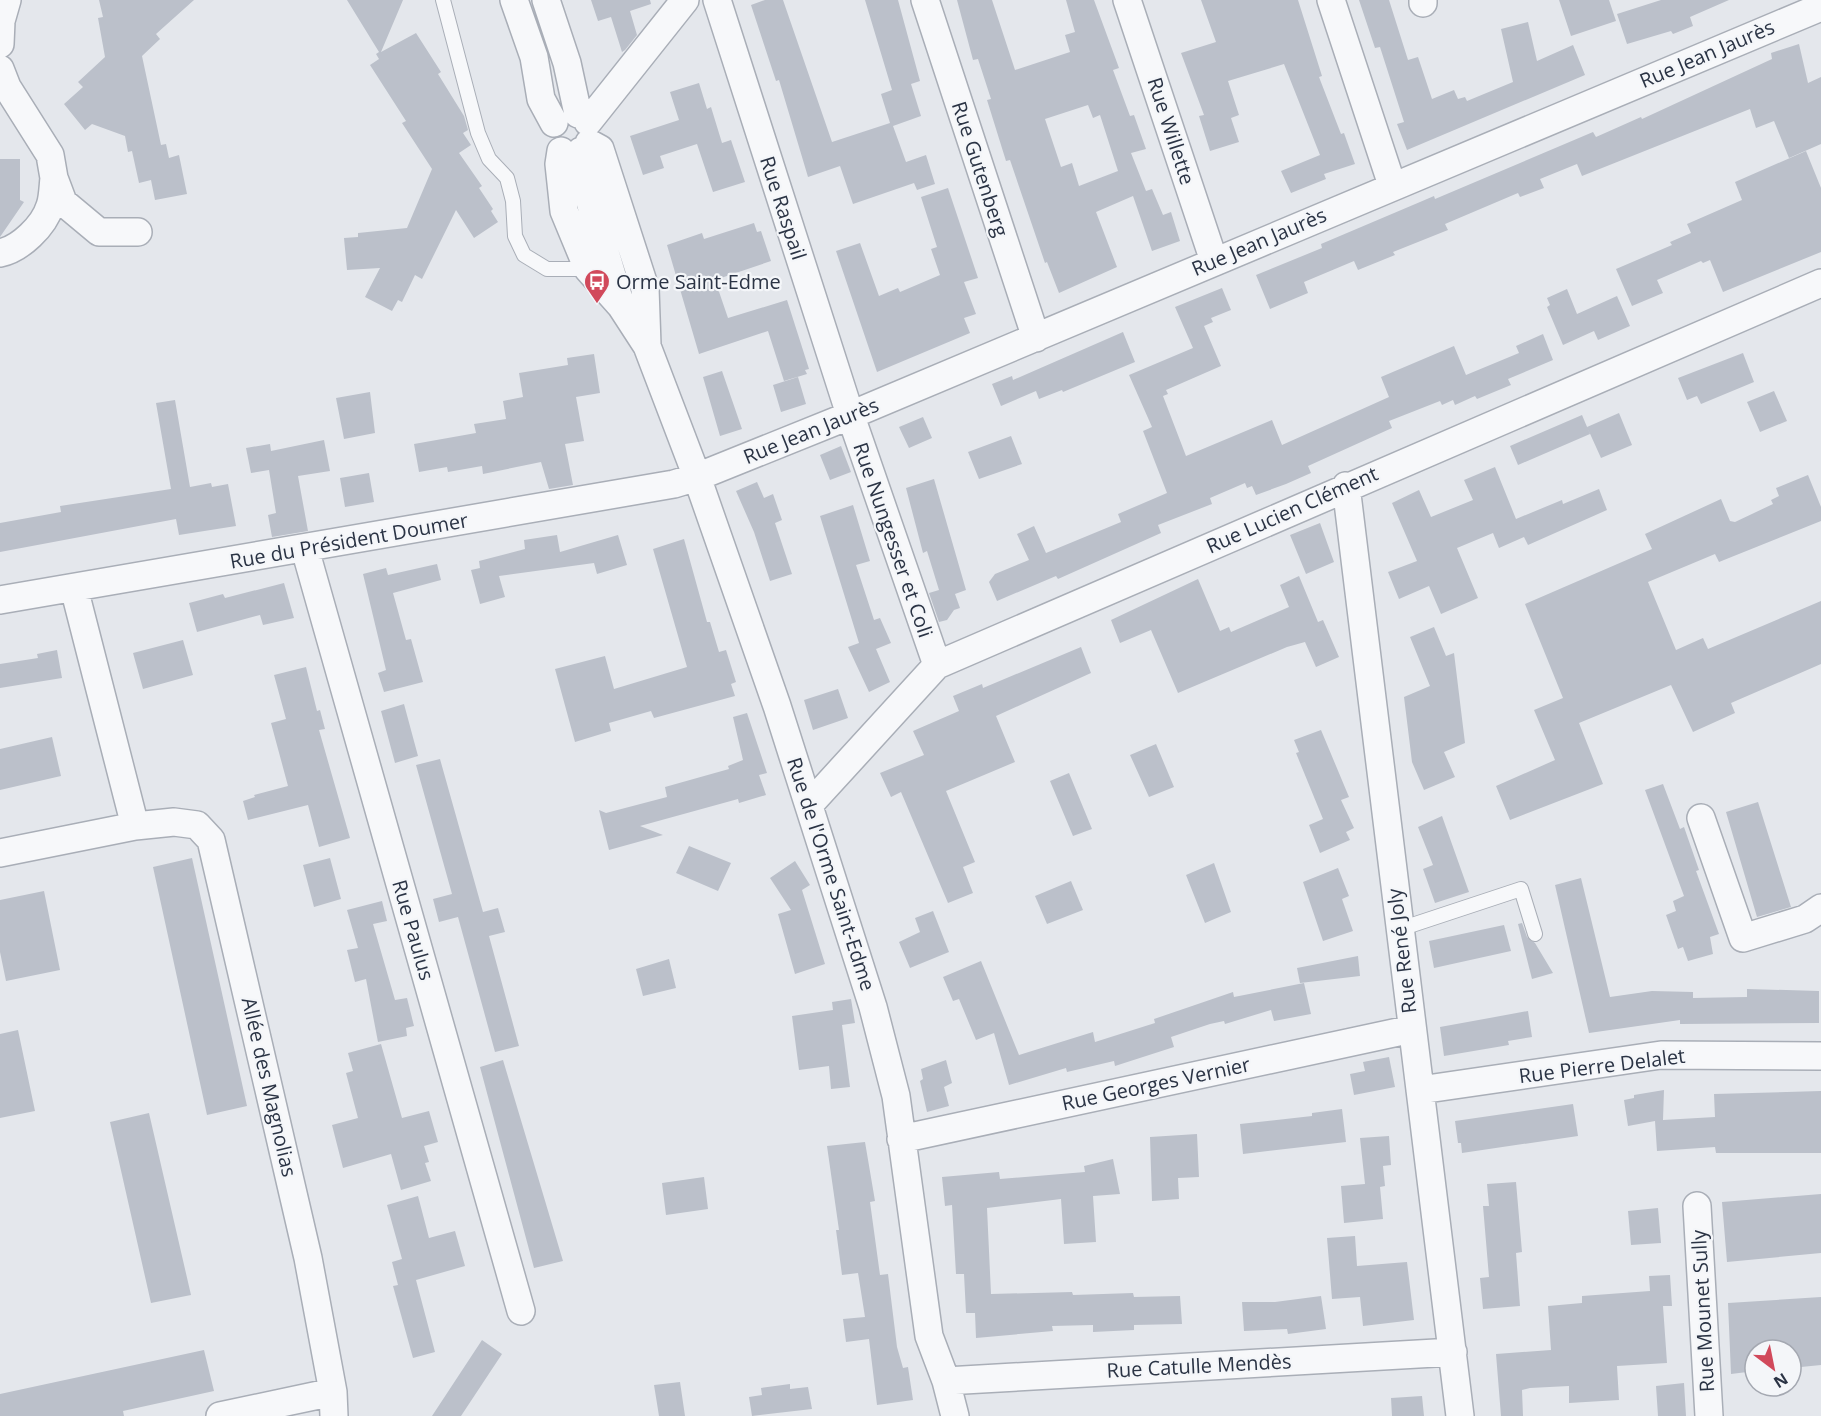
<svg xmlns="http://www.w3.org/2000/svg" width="1821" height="1416" viewBox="0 0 1821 1416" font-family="'Open Sans',sans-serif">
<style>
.building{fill:#bbc0ca;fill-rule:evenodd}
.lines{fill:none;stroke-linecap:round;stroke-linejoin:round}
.lane-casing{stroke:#a9aeb7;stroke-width:16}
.street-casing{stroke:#a9aeb7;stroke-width:30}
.lane{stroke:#f7f8fa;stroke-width:14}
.street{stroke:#f7f8fa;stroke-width:27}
.labels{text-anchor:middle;stroke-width:4.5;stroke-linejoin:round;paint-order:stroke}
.street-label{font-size:20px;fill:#2b3445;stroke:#f4f6f9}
.poi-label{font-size:20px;fill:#2b3445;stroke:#f4f6f9;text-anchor:start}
</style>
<rect width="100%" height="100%" fill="#e4e7ec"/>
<!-- building -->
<path class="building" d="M99 0H194L156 34 160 39 142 56 161 145 166 144 169 158 179 155 187 194 155 200 151 180 139 183 132 151 128 152 125 136 92 124 85 130 64 104 83 87 78 82 105 57 98 18 103 17Z
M347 0H403L381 52 416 33 441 72 438 74 464 116 468 130 463 133 471 145 459 153 482 186 479 188 493 209 491 211 498 222 474 238 456 210 422 279 415 275 402 302 398 300 392 311 365 297 380 268 347 270 344 238 358 237V233L407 228 432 169 402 123 406 121 370 65 379 59 376 54 379 52Z
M591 0H650L651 4 630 11 637 35 625 50 622 52 611 17 598 21Z
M765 0H783L832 142 890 123 881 94 892 90 865 0H898L920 81 911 84 921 116 893 126 906 162 926 155 935 184 917 190 914 183 853 204 840 166 808 177 779 80 776 81 751 5Z
M957 0H992L1015 70 1070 52 1065 35 1075 32 1066 0H1094L1119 68 1113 70 1130 116 1134 115 1146 149 1131 153 1146 191 1152 189 1163 215 1171 212 1180 241 1152 251 1133 196 1096 212 1117 267 1059 293 1047 262 1045 263 1010 160 1006 161 987 100 991 99 978 59 973 60ZM1088 105 1093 118 1100 115 1118 171 1079 186 1072 163 1061 167 1045 119Z
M1201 0H1298L1322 76 1319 77 1341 134 1344 133 1355 164 1324 174 1326 179 1291 193 1281 171 1320 155 1284 64 1228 81 1239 115 1231 118 1239 142 1210 151 1199 116 1204 115 1181 53 1216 42Z
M1359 0H1389L1408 60 1418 57 1432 99 1454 90 1458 99 1465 97 1467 101 1513 82 1501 29 1528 22 1537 61 1573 45 1585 75 1407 150 1397 124 1404 122 1380 47 1375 48Z
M1559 0H1609L1616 21 1571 36Z
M1661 0H1729L1690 17 1693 26 1673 34 1671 31 1627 44 1617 14Z
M1799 44 1808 83 1821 77V144L1789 158 1774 121 1756 128 1750 109 1582 176 1577 164 1540 179 1544 188 1520 197 1518 193 1445 224 1448 230 1393 252 1395 255 1358 270 1354 261 1304 282 1308 293 1270 309 1256 275 1322 248 1321 244 1420 202 1434 196 1435 199 1593 132 1596 137 1641 117 1642 119 1772 59 1771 53Z
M699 83 707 109 711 107 722 143 731 140 745 182 713 192 697 144 660 156 664 168 643 175 630 136 679 120 670 92Z
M1806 151 1821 188V252L1723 292 1710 260 1703 263 1701 261 1657 280 1663 293 1632 306 1616 269 1672 245 1670 242 1691 233 1687 224 1742 200 1735 182Z
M0 159H20V200L24 202 0 237Z
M948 188 978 278 964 282 976 314 964 318 970 333 877 372 836 251 860 243 879 296 898 288 900 292 940 275 931 249 937 247 921 197Z
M754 223 757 232 761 231 771 261 715 280 728 318 787 300 809 369 805 370 807 374 784 381 768 331 699 354 667 245 702 233 704 239Z
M1222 288 1231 310 1211 318 1213 322 1204 326 1221 366 1166 390 1168 394 1163 396 1186 456 1272 420 1282 445 1389 397 1381 377 1454 346 1466 375 1519 353 1516 346 1543 334 1553 360 1508 379 1511 385 1477 399 1475 396 1455 405 1453 400 1442 405 1440 401 1389 421 1392 428 1308 466 1311 473 1286 484 1256 495 1252 486 1247 488 1245 483 1210 498 1212 504 1158 525 1161 533 1058 579 1056 576 997 601 989 582 995 574 1029 560 1017 534 1034 526 1046 553 1121 522 1118 514 1167 493 1143 431 1152 427 1129 375 1193 348 1175 307Z
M1567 289 1577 314 1617 296 1630 326 1598 340 1594 331 1563 345 1547 307 1550 305 1547 298Z
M1123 332 1135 362 1063 392 1062 390 1039 399 1036 391 1001 406 992 384 1012 376 1013 380Z
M1743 353 1754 382 1701 404 1697 396 1687 400 1678 378Z
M594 354 600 393 576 397 584 441 565 444 573 485 549 489 541 462 483 474 482 466 448 472 447 467 419 472 414 444 476 433 474 424 506 419 503 401 523 397 519 373 568 365 567 358Z
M722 371 742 429 720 436 703 377Z
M798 377 806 404 781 412 773 385Z
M1774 391 1787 421 1760 432 1747 402Z
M370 392 375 433 344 439 336 398Z
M175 400 190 487 211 483 212 487 228 484 236 526 179 535 176 519 0 552V523L61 512 60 506 171 489 156 403Z
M1619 413 1632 445 1601 458 1587 427Z
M1582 415 1590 434 1518 465 1510 446Z
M923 417 932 438 909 448 899 427Z
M1011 436 1022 464 979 479 968 452Z
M324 440 330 471 298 476 308 531 272 537 268 515 276 513 269 470 251 473 246 448 270 444 271 451Z
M841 446 851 472 830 480 820 455Z
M1495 467 1516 519 1562 500 1563 504 1599 489 1607 510 1528 545 1524 537 1499 548 1493 533 1457 548 1478 598 1441 614 1429 586 1399 599 1388 572 1417 561 1392 503 1419 490 1431 517 1473 500 1464 480Z
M369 473 374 502 345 507 340 478Z
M1808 475 1821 507V521L1719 562 1715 554 1648 582 1676 650 1703 638 1708 649 1821 601V664L1731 703 1735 713 1693 732 1671 685 1579 723 1603 784 1510 820 1496 786 1555 760 1534 710 1563 698 1525 604 1652 549 1645 534 1721 499 1730 521 1735 522 1773 504 1771 500 1779 496 1776 488Z
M934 479 966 590 955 594 960 608 954 610 947 620 939 622 929 593 939 590 927 551 923 553 906 488Z
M757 482 764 498 773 494 782 520 775 523 792 574 770 581 754 532 736 491Z
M853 505 870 561 856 565 874 620 880 618 891 643 876 649 890 682 869 692 848 647 859 643 820 516Z
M1320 523 1334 562 1306 574 1290 535Z
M557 535 560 552 618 535 627 565 597 574 594 563 499 576 505 597 480 604 471 570 480 568 479 561 525 549 524 540Z
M684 539 707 622H710L719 652 726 650 736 682 731 684 735 696 654 718 651 711 609 723 611 731 575 742 555 669 605 656 614 689 687 667 653 549Z
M437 564 441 580 393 593 406 640 411 639 423 682 384 692 378 673 386 670 363 574 386 568 388 575Z
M1299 576 1318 622 1323 620 1339 657 1316 667 1305 642 1287 647 1178 693 1151 630 1120 643 1111 620 1198 579 1220 631 1229 627 1231 632 1289 607 1280 585Z
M284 583 294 618 263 625 260 615 197 632 189 603 223 594 225 598Z
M1434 627 1446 656 1454 653 1465 743 1444 752 1455 777 1424 790 1412 762 1404 697 1430 686 1410 637Z
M183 640 193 675 143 689 133 653Z
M1081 647 1091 673 996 716 1015 762 946 791 975 862 963 867 973 893 948 903 901 792 891 797 880 773 924 755 913 731 959 711 953 696 982 684 983 688Z
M57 650 62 678 0 688V664L38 658 37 654Z
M306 667 317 711 320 710 325 729 319 730 350 838 319 847 308 805 248 820 243 801 255 797 254 795 288 786 271 723 286 719 274 675Z
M838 689 848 718 813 730 804 700Z
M404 704 418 756 395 763 381 711Z
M747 713 767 773 759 775 766 795 739 803 738 799 640 826 663 835 609 850 599 810 606 813 667 797 665 787 729 769 728 766 743 760 733 717Z
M1321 730 1349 797 1341 800 1354 828 1346 832 1350 840 1320 853 1309 825 1323 819 1296 753 1299 752 1294 740Z
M52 737 61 776 0 790V749Z
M1156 744 1174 787 1149 797 1130 755Z
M440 759 483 912 498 908 505 932 489 936 519 1046 495 1052 458 917 439 922 433 899 452 894 416 765Z
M1069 773 1092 829 1073 836 1050 781Z
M1663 784 1680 829 1684 827 1699 870 1696 871 1719 934 1710 937 1713 954 1688 961 1683 947 1678 949 1666 915 1676 911 1673 901 1684 896 1645 790Z
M1758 802 1791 907 1757 917 1726 812Z
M1442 816 1469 892 1435 903 1423 869 1433 865 1418 827Z
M689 846 731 863 718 891 676 873Z
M192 858 247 1106 207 1115 153 867Z
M330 858 341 899 314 907 303 865Z
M795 861 810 885 802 890 825 964 795 974 778 914 791 910 770 878Z
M1214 863 1231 912 1205 923 1186 875Z
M1338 868 1349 896 1342 899 1353 931 1323 941 1303 882Z
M1581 878 1610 997 1652 991 1693 992V998L1747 997V989L1819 991V1023L1680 1024V1020L1589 1033 1555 885Z
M1071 881 1083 910 1047 924 1035 896Z
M44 891 60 970 6 981 0 952V900Z
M382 901 387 921 373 924 395 1000 407 998 414 1026 406 1028 407 1036 378 1042 366 979 355 982 347 950 358 948 347 910Z
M933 911 949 952 910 968 899 942 920 932 915 918Z
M1522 923 1527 937 1535 943 1553 973 1532 979 1518 924Z
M1504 925 1511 951 1434 968 1429 941Z
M1358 956 1360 976 1300 983 1297 968Z
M669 959 676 988 643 996 636 969Z
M981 961 1019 1055 1093 1032 1095 1042 1155 1023 1154 1019 1233 992 1234 997 1304 983 1311 1014 1274 1021 1271 1010 1225 1024 1224 1021 1210 1024 1171 1037 1174 1047 1115 1066 1114 1061 1067 1072 1066 1068 1009 1085 994 1033 976 1040 959 999 953 1001 943 977Z
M851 999 855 1023 842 1025 850 1087 831 1089 829 1066 799 1070 792 1016 833 1010 832 1002Z
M1528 1011 1532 1037 1508 1041 1509 1045 1444 1056 1440 1027Z
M18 1030 35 1111 0 1118V1034Z
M381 1044 402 1118 429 1111 438 1142 424 1146 429 1162 425 1163 431 1181 401 1190 391 1154 343 1168 332 1125 358 1118 346 1073 353 1071 348 1053Z
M1389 1057 1395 1087 1354 1095 1350 1074 1365 1071 1363 1062Z
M503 1060 563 1261 534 1268 480 1067Z
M946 1060 952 1083 944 1087 949 1106 927 1112 920 1081 923 1079 921 1069Z
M1664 1090 1663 1120 1715 1117 1714 1094 1821 1091V1153H1716L1715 1147 1657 1151 1655 1121 1628 1126 1624 1100 1634 1098V1095Z
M1573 1104 1578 1136 1462 1153 1461 1143H1458L1455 1121Z
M1342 1109 1346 1142 1243 1154 1240 1124 1312 1116V1113Z
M149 1113 191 1295 151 1303 110 1122Z
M1197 1134 1199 1177 1178 1178 1179 1199 1152 1201 1150 1137Z
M1389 1136 1391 1165 1383 1166 1385 1186 1380 1187 1383 1219 1344 1223 1341 1186 1365 1184 1360 1138Z
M865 1142 875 1201 870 1202 880 1275 888 1274 897 1347 903 1368 908 1367 913 1400 877 1405 869 1339 846 1342 843 1319 865 1317 858 1273 842 1275 836 1230H839L827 1146Z
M1113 1159 1120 1194 1093 1196 1096 1242 1064 1244 1061 1199 987 1208 991 1294 1072 1292 1073 1295 1133 1293 1134 1297 1180 1296 1182 1324 1134 1325V1330L1093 1332V1325L1052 1326 1053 1331 976 1338 975 1313H966L964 1274H956L952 1205 945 1206 942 1177 999 1172 1000 1179 1085 1172 1084 1166Z
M704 1177 708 1209 666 1215 662 1183Z
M1516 1182 1522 1252 1516 1253 1520 1306 1483 1309 1480 1278 1489 1277 1483 1206H1489L1487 1184Z
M1821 1194V1253L1727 1262 1722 1202Z
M418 1196 429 1238 455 1231 465 1266 416 1280 435 1352 413 1358 393 1286 398 1285 392 1262 402 1259 387 1205Z
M1658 1208 1661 1243 1631 1245 1628 1211Z
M1355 1236 1357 1266 1407 1262 1414 1320 1363 1326 1360 1297 1332 1299 1327 1238Z
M1670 1275 1672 1306H1663L1667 1363 1617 1366 1619 1400 1569 1403V1386L1530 1388 1522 1390 1523 1416H1501L1496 1354 1551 1350 1548 1306 1582 1303V1296L1650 1291 1649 1276Z
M1321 1296 1326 1329 1288 1334 1287 1329 1244 1331 1242 1302H1275Z
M1821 1297V1365L1791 1368V1350H1755V1371L1731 1374 1728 1303Z
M482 1340 502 1354 461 1416H432Z
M204 1350 214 1391 123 1411 124 1416H0V1394Z
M680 1382 685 1416H659L654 1385Z
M1684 1383 1686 1416H1658L1656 1386Z
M790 1384V1389L808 1387 812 1409 752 1416 749 1397 762 1395 761 1388Z
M1422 1396 1424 1416H1392L1391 1398Z"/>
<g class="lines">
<defs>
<path id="lane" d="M443 0 478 133 489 159 507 178 513 201 515 236 524 255 547 269H588
M1400 929 1521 889 1535 934"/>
<path id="street" d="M514 0 534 57 541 99 554 123
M546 0 567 63 578 114
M717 0 847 405 937 665
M925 0 1036 338
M1127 0 1214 261
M1331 0 1392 185
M1423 0V3
M0 44 1 21 7 0
M0 69 7 87 50 155 54 178 63 202 99 232H138
M588 122 685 0
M589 143 600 149 645 288 647 345
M561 151 559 164 564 211 588 269 621 306 647 346 697 477 777 706 873 1007 896 1096 929 1336 946 1381 955 1416
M581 151 588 195 619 299
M0 253C20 249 44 226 50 206 53 198 53 186 54 178
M1346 486 1460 1416
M305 549 521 1311
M0 600 674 484 697 477 851 415 1821 7
M810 804 937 665 1821 283
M1701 818 1743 938 1805 919 1821 908
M135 826 174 822 197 825 211 840 308 1258 333 1392 334 1416
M0 853 135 826 74 588
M1420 1090 1661 1055 1821 1056
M901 1139 1412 1029
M1697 1206 1709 1416
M946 1381 1453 1352
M220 1416 333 1392"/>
</defs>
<!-- lane casing -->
<use href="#lane" class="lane-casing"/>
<!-- street casing -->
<use href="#street" class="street-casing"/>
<!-- lane -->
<use href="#lane" class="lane"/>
<!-- street -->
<use href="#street" class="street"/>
</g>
<!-- icons -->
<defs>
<symbol id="bus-pin" viewBox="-11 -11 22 30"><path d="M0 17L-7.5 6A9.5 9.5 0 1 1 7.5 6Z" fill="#d1495b" stroke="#f4f6f9"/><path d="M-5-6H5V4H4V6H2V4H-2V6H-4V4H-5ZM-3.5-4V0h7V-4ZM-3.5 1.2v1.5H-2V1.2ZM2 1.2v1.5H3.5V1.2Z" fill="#fff"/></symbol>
</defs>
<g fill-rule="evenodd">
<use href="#bus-pin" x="582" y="267" width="30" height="40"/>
</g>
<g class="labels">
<!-- street labels -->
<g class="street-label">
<text transform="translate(1707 54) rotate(-23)" y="7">Rue Jean Jaurès</text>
<text transform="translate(1171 131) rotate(72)" y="7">Rue Willette</text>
<text transform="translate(980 169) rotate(72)" y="7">Rue Gutenberg</text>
<text transform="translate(783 208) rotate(72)" y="7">Rue Raspail</text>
<text transform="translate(1259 242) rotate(-23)" y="7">Rue Jean Jaurès</text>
<text transform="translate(811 431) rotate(-22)" y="7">Rue Jean Jaurès</text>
<text transform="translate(1292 510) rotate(-24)" y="7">Rue Lucien Clément</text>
<text transform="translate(893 540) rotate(71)" y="7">Rue Nungesser et Coli</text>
<text transform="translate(349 541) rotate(-10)" y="7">Rue du Président Doumer</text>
<text transform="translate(831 874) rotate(72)" y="7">Rue de l'Orme Saint-Edme</text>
<text transform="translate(413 930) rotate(74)" y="7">Rue Paulus</text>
<text transform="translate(1402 951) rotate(-97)" y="7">Rue René Joly</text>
<text transform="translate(1602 1066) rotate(-7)" y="7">Rue Pierre Delalet</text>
<text transform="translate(1156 1084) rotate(-12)" y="7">Rue Georges Vernier</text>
<text transform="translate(269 1087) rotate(77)" y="7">Allée des Magnolias</text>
<text transform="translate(1703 1311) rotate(-93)" y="7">Rue Mounet Sully</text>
<text transform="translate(1199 1366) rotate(-3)" y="7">Rue Catulle Mendès</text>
</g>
<!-- poi labels -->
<g class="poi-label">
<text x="616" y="289">Orme Saint-Edme</text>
</g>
</g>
<!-- north arrow -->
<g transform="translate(1773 1368) rotate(148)"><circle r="28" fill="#f4f6f9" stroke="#a4a8b1" stroke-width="1.5"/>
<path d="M0-4.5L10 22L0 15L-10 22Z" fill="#d1495b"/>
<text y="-9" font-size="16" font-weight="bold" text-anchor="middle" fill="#2b3445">N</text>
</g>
</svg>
